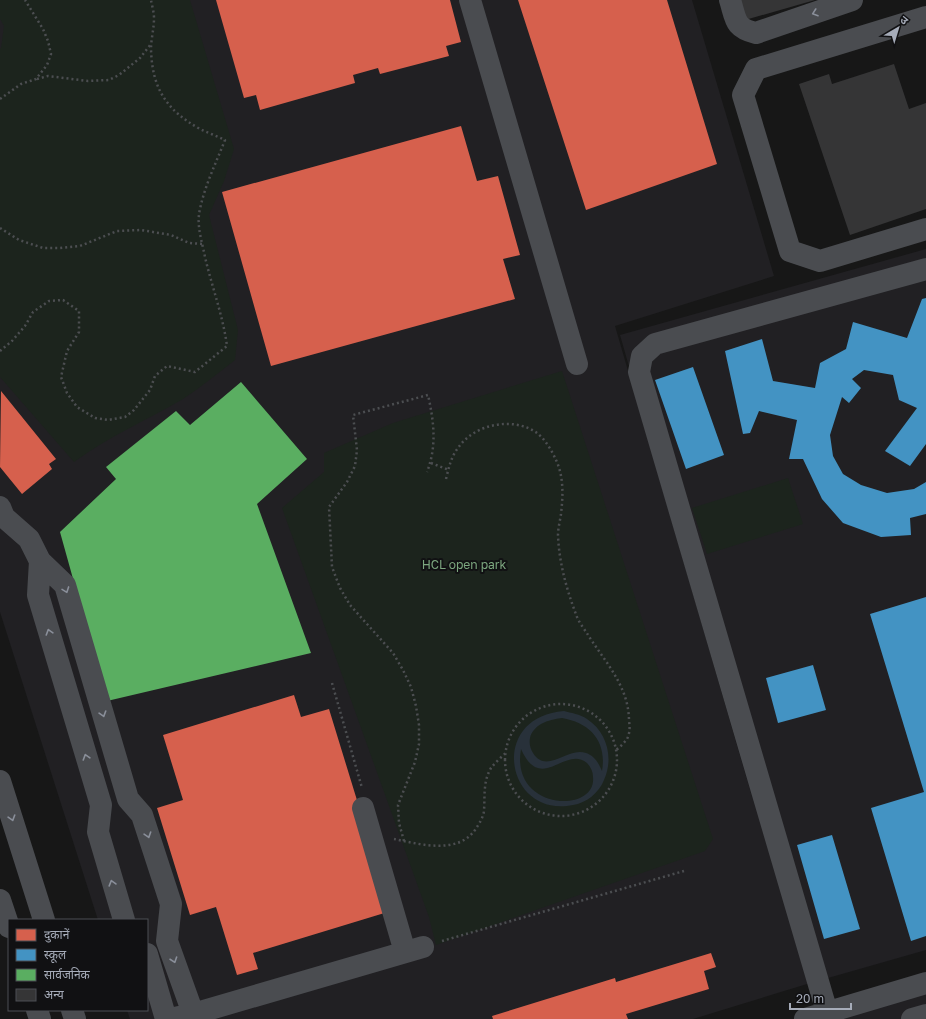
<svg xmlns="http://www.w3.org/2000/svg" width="926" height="1019" viewBox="0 0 926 1019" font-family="'Golos Text','Noto Sans Devanagari',sans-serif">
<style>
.built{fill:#212023}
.green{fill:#1c241d}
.water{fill:#28313a;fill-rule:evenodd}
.shops{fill:#d6604d}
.schools{fill:#4393c3}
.public{fill:#5aae61}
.building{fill:#353536}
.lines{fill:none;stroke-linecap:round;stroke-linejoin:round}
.path{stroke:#4c4e51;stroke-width:2.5;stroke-dasharray:2 3;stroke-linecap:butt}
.minor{stroke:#4a4c50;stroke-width:22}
.oneway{stroke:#8a8f9a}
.labels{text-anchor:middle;stroke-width:4;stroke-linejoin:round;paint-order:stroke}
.park-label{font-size:12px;fill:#7ca67f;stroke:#111113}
</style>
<rect width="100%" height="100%" fill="#171717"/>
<!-- built -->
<path class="built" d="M0 0H692L774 276 615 326 755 807 620 335 926 249V950L807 984 693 1019H130L127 1010H147V920H98L0 612Z
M926 982V1019H796Z"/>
<!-- green -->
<path class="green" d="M0 0H190L234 149 224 181 209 215 238 330 235 360C218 373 201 387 183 399 147 420 108 437 74 462L0 377V49L1 48 4 26 0 19Z
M562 371 713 839 705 851 436 945 429 917 282 508 324 472V453L393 423Z
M788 478 803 524 707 554 692 508Z"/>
<!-- water -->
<path class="water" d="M564 711C571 713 580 714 587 719 607 732 614 758 604 780 599 793 586 803 573 805 506 819 487 717 564 711ZM562 718C591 723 607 742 602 771 599 764 595 756 586 753 568 746 547 775 533 753 530 748 529 743 530 738 531 732 536 727 541 724 548 720 555 719 562 718ZM521 749C541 794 565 745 587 763 591 767 593 772 593 777 597 814 510 811 521 749Z"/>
<!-- shops -->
<path class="shops" d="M216 0H450L461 42 446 46 449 56 380 74 378 68 353 75 355 83 260 110 256 95 244 98Z
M518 0H667L717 164 586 210Z
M461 126 477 181 498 176 520 255 503 259 515 299 271 366 222 192Z
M1 391 56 459 49 464 52 469 22 494 0 467Z
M294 695 301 717 329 709 391 911 253 953 258 969 237 975 216 907 190 915 157 808 183 800 163 735Z
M711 953 716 967 704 971 709 989 626 1014 628 1019H493L492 1016 615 978 616 982Z"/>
<!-- schools -->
<path class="schools" d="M926 298V444L910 466 885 451 917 408 899 400 893 375 864 370 852 379 861 388 849 403 842 397 830 435 833 456 843 474 861 485 887 493 914 489 926 482V514L910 518 911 535 881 537 843 523 822 499 803 459H789L797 420 759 411 750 433 743 434 725 351 762 339 773 381 815 388 820 363 846 349 853 322 907 338 922 299Z
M693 367 724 455 686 469 655 380Z
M926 597V936L911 941 871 808 924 792 870 614Z
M813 665 826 710 778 723 766 678Z
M832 835 860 929 824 939 797 845Z"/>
<!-- public -->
<path class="public" d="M241 382 307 459 257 504 311 653 107 701 60 532 116 479 106 467 176 411 190 425Z"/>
<!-- building -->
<path class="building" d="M739 0H815L745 20Z
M894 64 909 109 926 103V209L850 235 799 84 829 74 832 84Z"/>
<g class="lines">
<!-- path -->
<path class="path" d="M37 79 48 76 88 81 109 80 119 75 140 58 151 44
M0 99 21 84 36 79 47 65 51 54 48 41 43 29 25 0
M0 228 19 240 43 248H60L80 246 117 231 141 230 171 235 189 243 202 244
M0 351 12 341 25 326 33 312 49 301 63 300 79 311V332L67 351 61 377 67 393 77 407 95 418 108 420 125 417 134 410 150 390 155 376 167 366 195 372 227 346C223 316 212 287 205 257 202 241 196 225 200 209 205 185 216 163 225 140 217 136 208 133 200 129 166 110 152 88 151 49 151 39 154 29 154 18 154 12 152 6 151 0
M431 463 449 470
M446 479C449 467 451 457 458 448 474 424 513 416 537 433 545 439 552 451 556 460 564 477 563 496 561 514 560 521 558 528 558 535 559 563 567 591 577 617 580 624 585 630 588 635 606 663 629 687 629 721 630 727 630 733 627 739 624 743 620 747 616 750
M332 683 362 788
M505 760a56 56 0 1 1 112 0a56 56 0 1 1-112 0Z
M394 839C419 844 457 855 475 830 479 824 483 818 484 811 485 796 483 781 491 768 495 763 501 757 506 753
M404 841 399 823 398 805 415 762 419 744V725L416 706 411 687 403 670 393 653 350 605 340 588 332 567 329 507 347 482 355 466 357 450 353 415 428 395C434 422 437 446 427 472
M442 941 684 871"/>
<!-- minor -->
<path class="minor" d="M470 0 577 364
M730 0C736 19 734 28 756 33L852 0
M926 17 756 69 743 95 790 251 820 261 926 229
M0 507 4 517 29 539 40 561 65 585 128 799 142 815 171 904 167 941 195 1019
M40 561 38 595 101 805 98 832 124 920
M0 781 44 920
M363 808 405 952
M0 900 9 927
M147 954 166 1019
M37 1010 40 1019
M72 1010 75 1019
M827 1012 639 372 642 356 655 344 926 269
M170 1019 193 1014 423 947
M805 1019 926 983
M912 1019 926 1015"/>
</g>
<!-- one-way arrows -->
<defs><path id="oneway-chevron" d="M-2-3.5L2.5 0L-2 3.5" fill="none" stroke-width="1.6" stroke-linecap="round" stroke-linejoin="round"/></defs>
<g class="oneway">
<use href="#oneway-chevron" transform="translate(815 13) rotate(161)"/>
<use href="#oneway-chevron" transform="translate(66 590) rotate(70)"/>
<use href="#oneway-chevron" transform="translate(49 632) rotate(-107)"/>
<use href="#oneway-chevron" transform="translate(103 714) rotate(73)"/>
<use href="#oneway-chevron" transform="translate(86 757) rotate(-107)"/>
<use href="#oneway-chevron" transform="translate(12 818) rotate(73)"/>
<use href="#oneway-chevron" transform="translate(148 835) rotate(72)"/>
<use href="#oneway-chevron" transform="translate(112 883) rotate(-106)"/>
<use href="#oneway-chevron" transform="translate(174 960) rotate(71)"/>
</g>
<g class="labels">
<!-- park labels -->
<g class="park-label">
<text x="464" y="569">HCL open park</text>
</g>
</g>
<!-- legend -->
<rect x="8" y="919" width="140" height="92" fill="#111113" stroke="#4d4f55"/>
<rect x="16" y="929" width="20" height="12" fill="#d6604d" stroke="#4d4f55"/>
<text x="44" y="939" font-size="12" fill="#a6acb9">दुकानें</text>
<rect x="16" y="949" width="20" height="12" fill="#4393c3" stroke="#4d4f55"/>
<text x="44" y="959" font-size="12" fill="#a6acb9">स्कूल</text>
<rect x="16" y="969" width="20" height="12" fill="#5aae61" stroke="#4d4f55"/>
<text x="44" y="979" font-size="12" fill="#a6acb9">सार्वजनिक</text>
<rect x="16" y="989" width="20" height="12" fill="#353536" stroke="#4d4f55"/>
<text x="44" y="999" font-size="12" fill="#a6acb9">अन्य</text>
<!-- north arrow -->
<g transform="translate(898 28) rotate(38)" stroke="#111113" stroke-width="3" paint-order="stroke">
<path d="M0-3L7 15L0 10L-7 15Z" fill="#a6acb9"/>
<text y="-6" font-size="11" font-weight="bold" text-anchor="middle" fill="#a6acb9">उ</text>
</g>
<!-- scale -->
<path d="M790 1003v6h61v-6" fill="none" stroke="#a6acb9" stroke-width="2"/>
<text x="796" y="1003" font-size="12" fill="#a6acb9" stroke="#111113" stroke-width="3" paint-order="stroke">20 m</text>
</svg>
